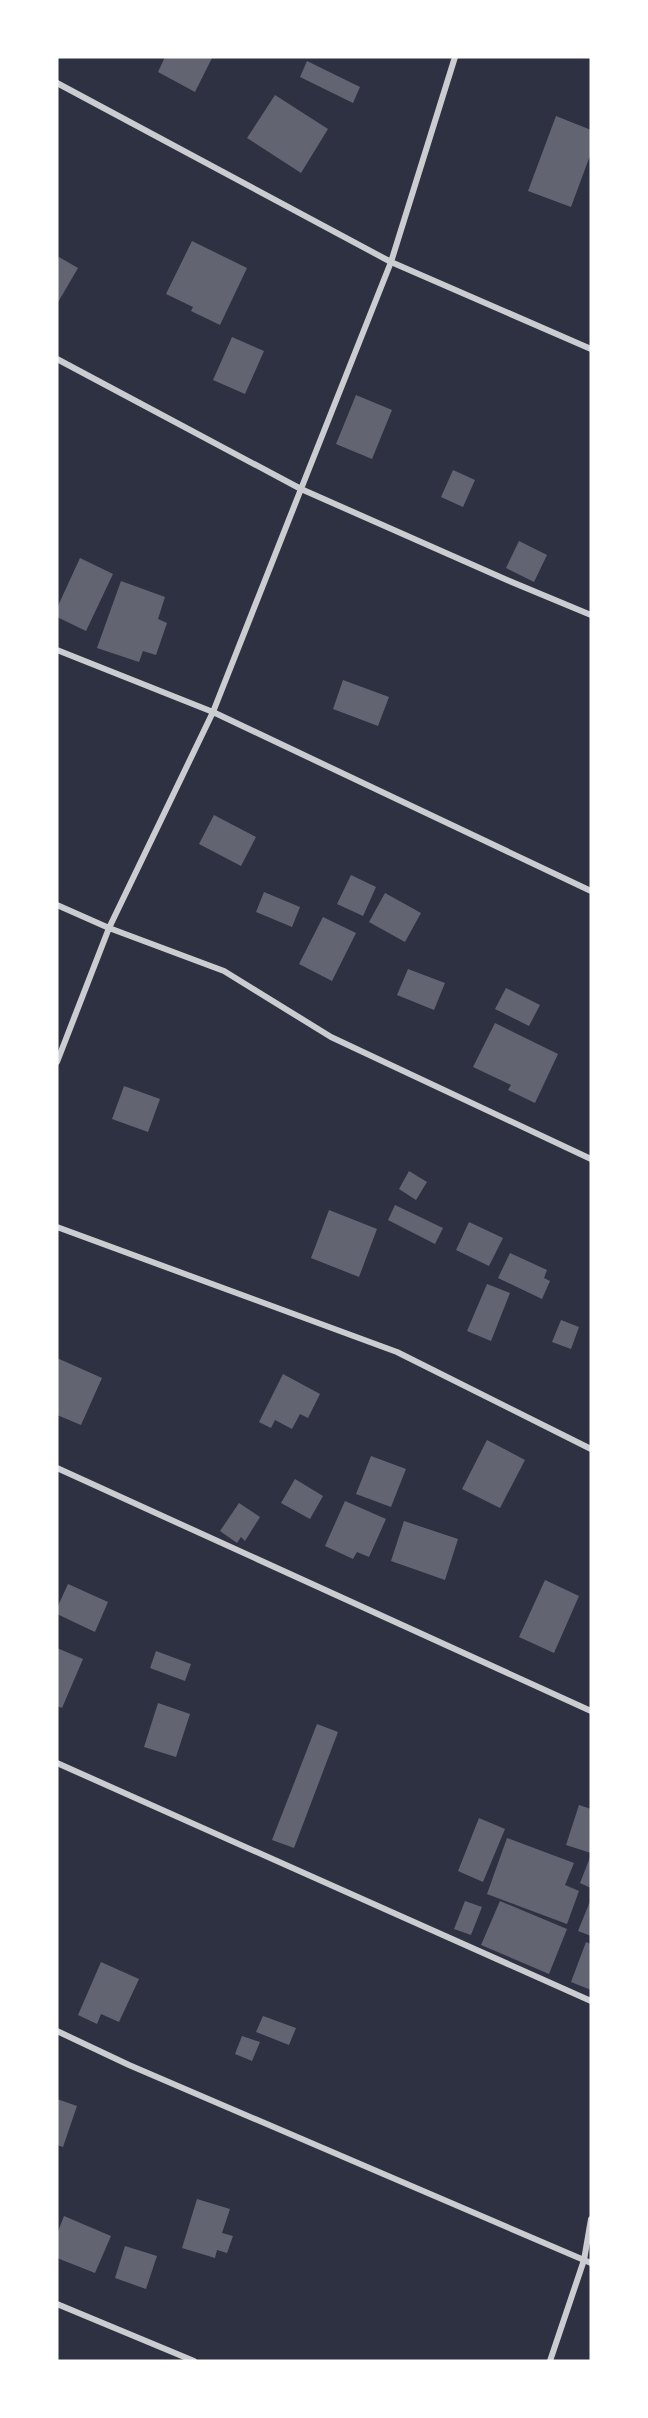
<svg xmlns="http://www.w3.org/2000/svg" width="648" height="2418" viewBox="0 0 648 2418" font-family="'Fira Sans',sans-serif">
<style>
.building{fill:#626471}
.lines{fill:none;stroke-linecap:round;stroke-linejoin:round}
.minor{stroke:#caccd0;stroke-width:6}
</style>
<rect width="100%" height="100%" fill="#2d3142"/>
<!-- building -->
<path class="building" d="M165 57H210L212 58 195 92 158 72Z
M307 61 360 87 353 103 300 77Z
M275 95 328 129 301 173 247 138Z
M556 116 591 130V153L571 207 528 191Z
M192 241 247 268 220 325 191 311 193 307 166 294Z
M59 257 78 268 57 304V260Z
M232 337 264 351 245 394 213 380Z
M356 395 392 410 372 459 336 444Z
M453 470 475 480 463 507 441 497Z
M519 541 547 555 534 582 506 568Z
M80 558 113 574 86 631 57 617V608Z
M121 581 165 597 158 619 167 623 156 655 143 651 139 662 97 648Z
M343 680 389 697 378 726 333 709Z
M214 815 256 837 241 866 199 844Z
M351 875 376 887 363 916 337 904Z
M264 892 300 907 292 927 256 912Z
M385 893 421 913 405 942 369 922Z
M323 917 356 933 332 981 299 964Z
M408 969 445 983 434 1010 397 995Z
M506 988 540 1005 529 1026 495 1009Z
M495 1023 558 1054 535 1103 508 1090 511 1085 473 1067Z
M124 1086 160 1099 148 1132 112 1119Z
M409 1171 427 1182 416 1200 399 1189Z
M395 1205 443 1228 435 1244 388 1220Z
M329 1210 377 1229 359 1277 311 1258Z
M469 1222 503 1238 489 1266 456 1250Z
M510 1253 547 1270 544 1278 550 1281 542 1299 498 1278Z
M487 1284 510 1293 491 1341 467 1331Z
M561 1320 579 1327 571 1349 552 1342Z
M57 1358 102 1378 81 1425 57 1415Z
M283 1374 320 1394 308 1418 300 1414 292 1429 275 1420 271 1428 259 1422Z
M487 1440 525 1460 500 1508 462 1489Z
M371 1456 406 1469 391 1507 356 1494Z
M295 1479 323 1496 310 1519 281 1503Z
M345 1501 386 1519 369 1557 357 1552 353 1559 325 1546Z
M239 1503 260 1517 245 1541 241 1537 237 1543 220 1531Z
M404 1521 458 1539 445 1580 391 1561Z
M545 1580 579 1596 554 1653 519 1637Z
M68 1584 108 1602 95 1632 57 1614V1608Z
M57 1648 83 1659 62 1708 57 1706Z
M156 1651 191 1664 185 1681 150 1668Z
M158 1703 190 1714 176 1757 144 1747Z
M317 1724 338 1732 294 1848 272 1840Z
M579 1805 591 1809V1853L566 1845Z
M479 1818 505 1829 483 1882 458 1871Z
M507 1838 574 1863 565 1885 579 1891 567 1924 487 1894Z
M591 1855V1888L580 1883Z
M591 1899V1936L578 1931Z
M465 1901 482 1907 471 1935 454 1929Z
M500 1901 567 1929 549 1974 481 1945Z
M586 1942 591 1944V1990L571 1982Z
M101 1962 139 1979 119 2022 101 2014 97 2024 78 2015Z
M263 2016 296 2028 289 2045 256 2032Z
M242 2036 260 2042 252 2061 235 2054Z
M57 2099 77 2106 63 2147 57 2145Z
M197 2199 230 2209 222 2233 233 2236 227 2253 217 2250 215 2258 182 2248Z
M64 2216 111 2236 95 2273 57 2258V2234Z
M125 2246 157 2256 146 2289 115 2278Z"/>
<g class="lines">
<!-- minor -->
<path class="minor" d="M57 83 391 262 591 349
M57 359 301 489 507 580 591 615
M57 650 213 712 591 891
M57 905 109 928 224 971 331 1037 591 1159
M57 1062 109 928 213 712 301 489 391 262 455 57
M57 1227 397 1352 591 1449
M57 1468 591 1711
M57 1763 591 2001
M57 2031 129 2065 591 2263
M57 2304 194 2361
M550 2361 584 2260 591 2219"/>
</g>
<!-- border -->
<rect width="648" height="2418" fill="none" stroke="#ffffff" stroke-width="117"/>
</svg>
